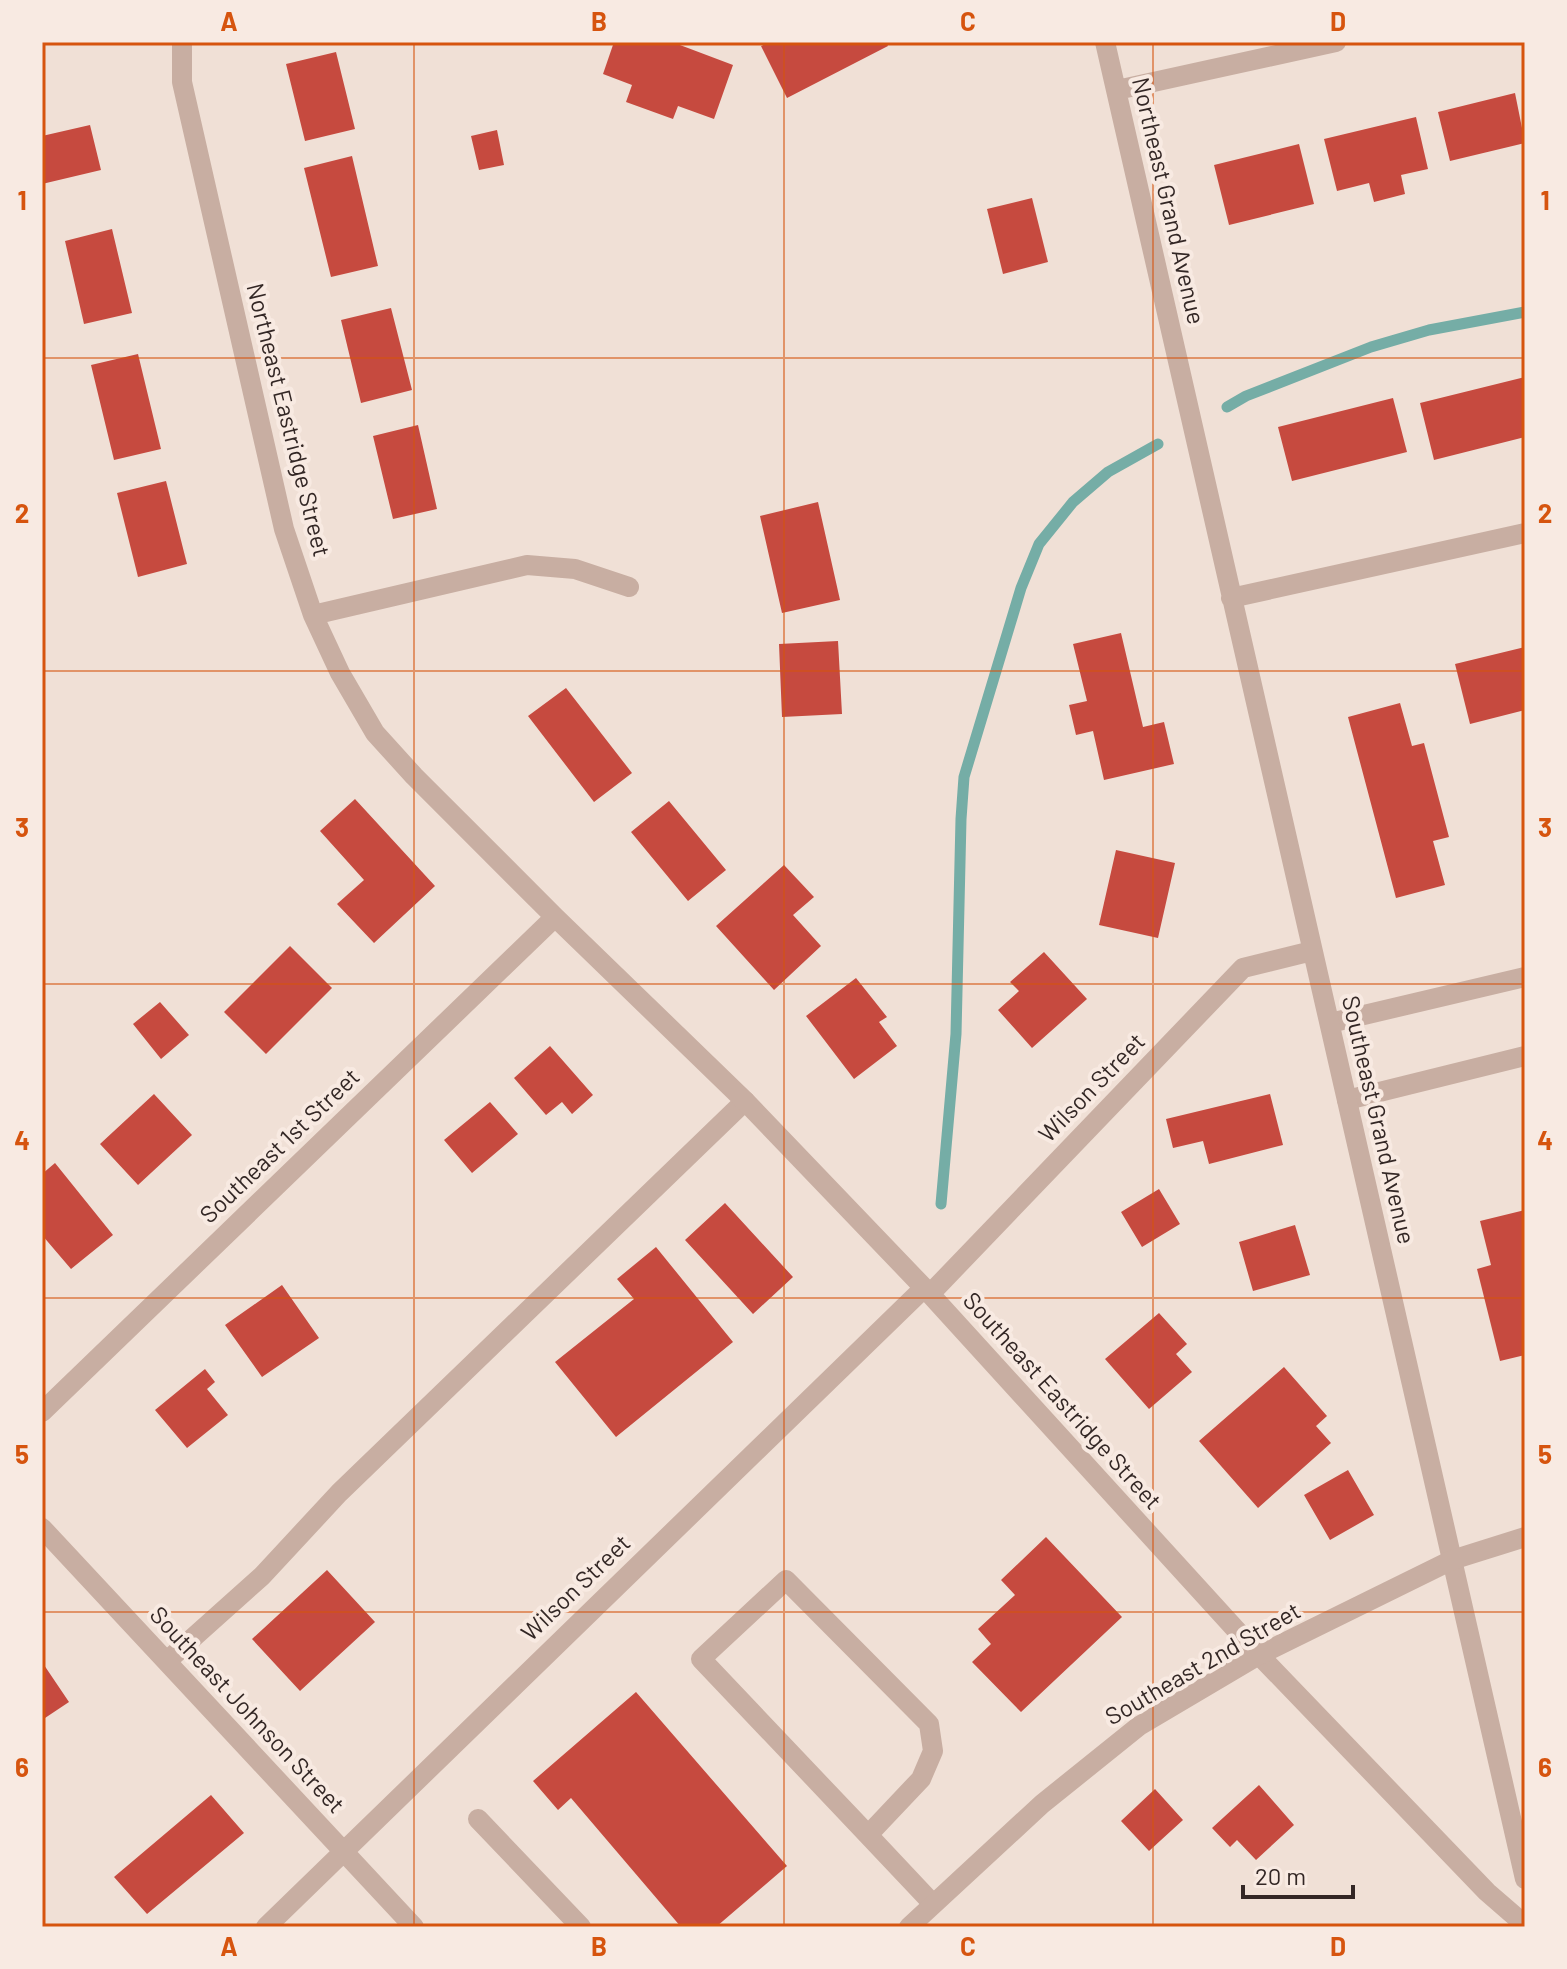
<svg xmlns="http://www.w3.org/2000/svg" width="1567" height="1969" viewBox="0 0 1567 1969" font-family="Barlow,sans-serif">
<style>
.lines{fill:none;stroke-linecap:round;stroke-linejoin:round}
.stream{stroke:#75ada6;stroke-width:11}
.building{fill:#c64a3f}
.service{stroke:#c8aea2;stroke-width:20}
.minor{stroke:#c8aea2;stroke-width:20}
.tertiary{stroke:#c8aea2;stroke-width:20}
.grid{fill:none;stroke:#d6540e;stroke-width:2;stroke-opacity:0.55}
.labels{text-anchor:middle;stroke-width:8;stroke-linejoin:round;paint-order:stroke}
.street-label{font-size:24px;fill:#332725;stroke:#f8eae2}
.neatline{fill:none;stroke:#d6540e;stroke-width:3}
.grid-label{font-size:26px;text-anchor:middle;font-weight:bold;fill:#d6540e}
</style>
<rect width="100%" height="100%" fill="#f0e0d6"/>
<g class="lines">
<!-- stream -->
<path class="stream" d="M1227 407 1246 396 1371 347 1429 330 1525 312
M941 1204 956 1034 961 819 964 777 1021 588 1039 544 1073 502 1108 472 1158 444"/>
</g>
<!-- building -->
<path class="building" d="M614 42H672L733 65 714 119 678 106 673 119 626 102 632 85 603 74Z
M770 42H886L888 46 787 98 761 46Z
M336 52 355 129 305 141 286 64Z
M1515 93 1525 143 1450 161 1438 112Z
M1416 117 1428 169 1401 175 1405 194 1374 202 1369 183 1337 191 1324 139Z
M90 125 101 170 42 184V136Z
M497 130 504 165 479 170 471 136Z
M1299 144 1314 204 1229 225 1214 165Z
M352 156 378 266 331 277 304 168Z
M1032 198 1048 262 1003 274 987 209Z
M112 229 132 313 84 324 65 241Z
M391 308 412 390 361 403 341 320Z
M138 354 161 449 114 460 91 365Z
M1525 377V437L1434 460 1420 403Z
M1393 398 1407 452 1292 481 1278 427Z
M418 425 437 509 393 519 373 436Z
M166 481 187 564 138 577 117 493Z
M818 502 840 600 782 613 760 516Z
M1121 633 1143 727 1164 722 1174 764 1104 780 1093 731 1076 735 1069 705 1087 701 1073 644Z
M838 641 842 714 782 717 779 644Z
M1525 647V710L1470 724 1455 664Z
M566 688 632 773 594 802 528 716Z
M1400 703 1412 746 1424 743 1449 837 1433 841 1445 885 1396 898 1348 717Z
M355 799 435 886 374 943 337 904 364 880 320 831Z
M669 801 726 870 688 901 631 832Z
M1116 850 1175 863 1158 938 1099 925Z
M784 865 814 897 793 915 821 946 774 990 716 926Z
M290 946 332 988 266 1054 224 1012Z
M1044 952 1087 999 1032 1048 998 1010 1019 991 1010 982Z
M856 978 887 1017 879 1022 897 1046 854 1079 806 1016Z
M160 1002 189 1035 161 1059 133 1024Z
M550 1046 593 1095 572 1114 562 1102 546 1115 514 1078Z
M154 1094 192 1135 138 1185 100 1144Z
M1270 1094 1283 1145 1209 1164 1203 1141 1173 1148 1166 1119Z
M490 1102 518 1134 472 1173 444 1140Z
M55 1163 113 1235 71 1269 42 1235V1174Z
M1159 1189 1180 1224 1142 1247 1121 1212Z
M725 1203 793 1277 753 1314 685 1240Z
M1525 1210V1355L1500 1361 1477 1269 1491 1265 1480 1221Z
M1295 1225 1310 1275 1253 1291 1239 1242Z
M656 1247 733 1342 616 1437 555 1362 634 1299 617 1279Z
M282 1285 319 1338 262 1377 225 1325Z
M1159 1313 1187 1344 1176 1354 1192 1372 1149 1409 1105 1359Z
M1284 1367 1327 1416 1316 1426 1331 1443 1258 1508 1199 1441Z
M205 1369 215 1382 207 1389 228 1415 187 1448 155 1410Z
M1348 1470 1374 1515 1330 1540 1304 1495Z
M1046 1537 1122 1617 1021 1712 972 1662 991 1644 978 1629 1015 1595 1001 1580Z
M327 1570 375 1622 300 1691 252 1639Z
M42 1662 69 1702 42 1720Z
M636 1692 787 1866 716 1927H681L571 1798 558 1810 533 1781Z
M1259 1785 1294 1825 1256 1860 1237 1840 1230 1847 1212 1828Z
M1155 1789 1183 1820 1149 1851 1121 1821Z
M211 1795 244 1833 147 1914 114 1877Z"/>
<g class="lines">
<!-- service -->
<path class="service" d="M1330 1023 1525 977
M1347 1100 1525 1056
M167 1661 262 1576 339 1493 745 1101
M478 1819 581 1927
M868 1835 921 1779 933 1751 929 1724 786 1580 701 1659C779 1741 856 1822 933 1904"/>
<!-- minor -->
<path class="minor" d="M182 42V82L284 529 313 615 340 673 375 733 414 776 555 917 745 1101 930 1294 1259 1655 1487 1892 1525 1925
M1105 42 1525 1879
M1117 90 1336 42
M1231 598 1525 533
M313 615 527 565 575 569 629 587
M930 1294 1243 968 1312 951
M42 1412 555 917
M42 1528 414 1927
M266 1927 924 1288"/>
<!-- tertiary -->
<path class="tertiary" d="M909 1927 1042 1804 1139 1726 1259 1655 1452 1560 1525 1537"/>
</g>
<!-- grid -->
<path class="grid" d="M414 42V1927M784 42V1927M1153 42V1927M42 358H1525M42 671H1525M42 984H1525M42 1298H1525M42 1612H1525"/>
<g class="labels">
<!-- street labels -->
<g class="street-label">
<text transform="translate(1168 201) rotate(77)" y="8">Northeast Grand Avenue</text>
<text transform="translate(288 420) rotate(76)" y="8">Northeast Eastridge Street</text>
<text transform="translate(1092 1088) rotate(-46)" y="8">Wilson Street</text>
<text transform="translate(1378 1120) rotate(77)" y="8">Southeast Grand Avenue</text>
<text transform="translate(280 1146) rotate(-44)" y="8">Southeast 1st Street</text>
<text transform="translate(1062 1401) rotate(48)" y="8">Southeast Eastridge Street</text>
<text transform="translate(576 1588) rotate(-44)" y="8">Wilson Street</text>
<text transform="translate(1203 1664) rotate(-30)" y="8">Southeast 2nd Street</text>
<text transform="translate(247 1710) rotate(47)" y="8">Southeast Johnson Street</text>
</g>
</g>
<!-- border -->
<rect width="1567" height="1969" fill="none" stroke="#f8eae2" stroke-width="88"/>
<!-- scale -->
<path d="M1243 1885v12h110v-12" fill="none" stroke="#332725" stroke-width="4"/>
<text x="1255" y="1885" font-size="24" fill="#332725" stroke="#f8eae2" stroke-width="6" paint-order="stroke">20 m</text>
<rect x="44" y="44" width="1479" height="1881" class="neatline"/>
<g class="grid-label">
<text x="229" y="31">A</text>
<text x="599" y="31">B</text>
<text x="968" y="31">C</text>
<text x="1338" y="31">D</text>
<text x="22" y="210">1</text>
<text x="1545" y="210">1</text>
<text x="22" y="523">2</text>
<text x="1545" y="523">2</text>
<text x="22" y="837">3</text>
<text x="1545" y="837">3</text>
<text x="22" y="1150">4</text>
<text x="1545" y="1150">4</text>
<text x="22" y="1464">5</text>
<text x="1545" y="1464">5</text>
<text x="22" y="1777">6</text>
<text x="1545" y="1777">6</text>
<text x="229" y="1956">A</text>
<text x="599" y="1956">B</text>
<text x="968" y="1956">C</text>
<text x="1338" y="1956">D</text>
</g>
</svg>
